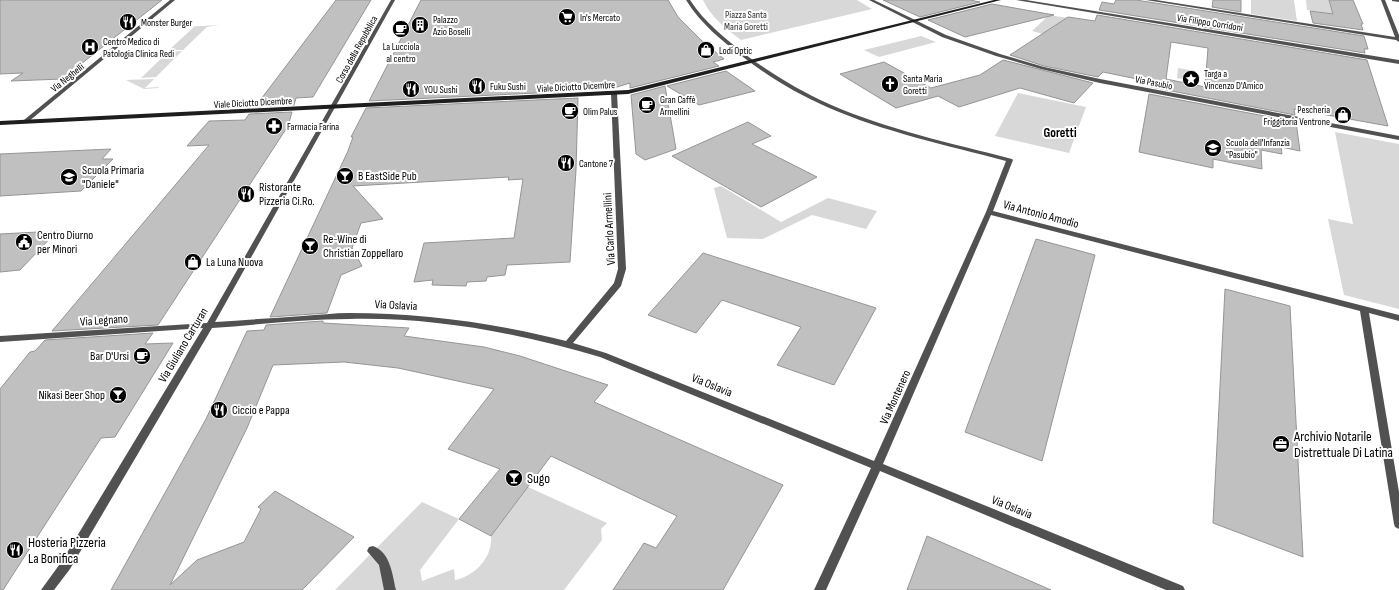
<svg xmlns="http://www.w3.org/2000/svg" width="1399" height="590" viewBox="0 0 1399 590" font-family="'Sofia Sans Condensed',sans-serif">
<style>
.green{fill:#d8d8d8}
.building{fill:#c0c0c0;stroke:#959595;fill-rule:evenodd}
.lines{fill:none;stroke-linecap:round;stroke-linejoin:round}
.lane{fill:#515151;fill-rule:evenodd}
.street{fill:#515151;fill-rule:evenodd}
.secondary{fill:#1e1e1e;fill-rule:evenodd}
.labels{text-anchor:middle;stroke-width:4;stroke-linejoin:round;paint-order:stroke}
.far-park-label{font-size:10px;fill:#2f2f2f;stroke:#fff}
.far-poi-label{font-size:10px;fill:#000;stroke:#fff;text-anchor:start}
.far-street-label{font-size:10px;fill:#000;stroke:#fff}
.poi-label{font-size:12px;fill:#000;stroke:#fff;text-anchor:start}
.street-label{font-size:12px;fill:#000;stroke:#fff}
.far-district-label{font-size:13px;font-weight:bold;fill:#000;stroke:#fff}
.near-poi-label{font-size:14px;fill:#000;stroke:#fff;text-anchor:start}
</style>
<rect width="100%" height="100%" fill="#fff"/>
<!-- green -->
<path class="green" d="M703 0H857L872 9 741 40C726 29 711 17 703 0Z
M1251 0H1294L1297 21 1251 14Z
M1306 0H1329L1333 14 1307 10Z
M1049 15 1081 20 1072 42 1032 31Z
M219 25 207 27 183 50H169L194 27H184Z
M921 36 936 42 879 57 864 50Z
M182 51 156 77 141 78 168 52Z
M1178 68 1195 71V81L1177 78Z
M154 79 145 88 159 87 158 88 144 89 126 80Z
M1018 93 1086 107 1069 153 995 136Z
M1335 132 1399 144V309L1344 295 1328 219 1353 224Z
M721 186 781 222 828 198 877 211 866 229 812 215 763 239 727 238 714 188Z
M528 487 607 523 601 529 602 540 564 590H335L422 502 459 519 420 570 422 581 454 569 455 580C475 576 493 557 491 536Z"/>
<!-- building -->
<path class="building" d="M0 0H162L62 79 11 81 23 73 0 74Z
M336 0H371L313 97 296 98 294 105 255 107Z
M421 0H668L678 17 701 40 724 59 713 62 719 66 630 88V83L614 88 611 85 579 86 578 91 369 101Z
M883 0H970L980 2 920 17Z
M1116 0H1136L1364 36 1368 49H1364L1365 53 1099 10 1102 2 1114 4Z
M1213 0H1241V12L1212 7Z
M1329 0H1353L1363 24H1361L1363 30 1313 23 1310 11 1333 14Z
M992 4 1054 15 965 37 928 20Z
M1097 15 1367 60 1388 126 1294 109 1295 115 1151 87V82L1137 79 1103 72 1098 77 1044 66 1010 55 1068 17 1095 21ZM1171 42 1208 48 1205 87 1166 79Z
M1003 60 1093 83 1074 103 1020 88 959 107 938 96 896 108 840 74 884 62 931 88 980 75Z
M726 71 755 91 699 105 667 86Z
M665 86 676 149 645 160 636 154 631 95Z
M1149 94 1296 122 1300 151 1281 147 1282 154 1261 150 1262 169 1213 159V168L1139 152Z
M578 98 576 170 570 262 507 265 505 275 487 277 486 281 467 282 466 286 432 285 433 280 414 282 424 243 514 238 523 179 508 180 509 177 353 186 383 219 361 223 352 248 362 266 341 275 327 313 270 317 348 151 353 137H351L366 108Z
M292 112 288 126 158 325 52 331 209 145 187 146 209 121 245 120 249 114Z
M748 122 771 136 752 144 817 177 761 207 672 156Z
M111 149 102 159H113L81 191 0 196V154Z
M57 231 20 270 0 272V234Z
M1036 239 1095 255 1042 461 965 432Z
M703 253 876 308 834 385 777 365 801 327 722 300 696 333 648 315Z
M1225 289 1290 306 1303 557 1213 523Z
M323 321V323L409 328 404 336 484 347 520 356 608 385 594 402 783 485 723 590H613L644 543 656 548 677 516 551 456 491 536 459 519 500 469 448 449 494 389 398 368 344 362 273 365 247 428 170 585 197 560 244 542 261 509 258 507 275 491 354 537 302 590H111L206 419 247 331 264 330 266 325Z
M153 333 145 344 173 343 115 437 101 438 3 590H0V389L30 352 35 351 45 340Z
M927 536 1051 590H907Z"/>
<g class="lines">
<!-- lane -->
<path class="lane" d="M373 546C391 553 392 574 396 590H384L379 565 367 551 369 547Z"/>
<!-- street -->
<path class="street" d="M170 0H175L28 122H24V120Z
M391 0H395L215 322C245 320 274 318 303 316 319 315 334 313 349 313 422 313 495 323 566 341L614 283 618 269 611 93 614 91 617 93 626 269 621 286 573 343 606 353 874 461 986 212 1006 161C946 145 884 132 827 107 797 94 769 77 743 57 721 40 701 24 686 0H690C705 23 725 38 746 55 772 74 800 91 829 104 888 130 951 143 1012 159L1013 160 993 211 1399 315V321L1369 313 1399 492V529L1395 527 1394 524 1360 311 991 215 883 464 1183 586 1185 590H1166L880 471 826 590H814L871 468 600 357C519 333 434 317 349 319 303 319 257 325 212 328L70 569 54 590H41L62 561 203 328 0 342V336L207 323Z
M869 0H874L946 35 1000 54 1044 67 1100 79 1399 136V140L1100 83 1041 69 996 56 942 37Z
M1016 0H1026L1399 60V64Z
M1146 0H1156L1395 37 1381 0H1385L1399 35V42L1396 40Z
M1392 0H1399V2L1392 1Z"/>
<!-- secondary -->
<path class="secondary" d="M994 0H1001L628 94 0 125V121L628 90Z"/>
</g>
<!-- icons -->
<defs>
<symbol id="supermarket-disc" viewBox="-11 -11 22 22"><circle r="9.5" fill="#000" stroke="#fff"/><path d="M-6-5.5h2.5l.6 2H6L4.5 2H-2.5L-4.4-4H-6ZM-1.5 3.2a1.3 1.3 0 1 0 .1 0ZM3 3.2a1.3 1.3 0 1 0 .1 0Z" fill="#fff"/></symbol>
<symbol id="restaurant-disc" viewBox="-11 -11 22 22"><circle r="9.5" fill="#000" stroke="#fff"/><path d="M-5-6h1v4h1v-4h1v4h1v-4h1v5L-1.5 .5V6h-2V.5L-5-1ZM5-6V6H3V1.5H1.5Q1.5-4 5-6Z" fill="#fff"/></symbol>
<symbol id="building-disc" viewBox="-11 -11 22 22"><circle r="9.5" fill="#000" stroke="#fff"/><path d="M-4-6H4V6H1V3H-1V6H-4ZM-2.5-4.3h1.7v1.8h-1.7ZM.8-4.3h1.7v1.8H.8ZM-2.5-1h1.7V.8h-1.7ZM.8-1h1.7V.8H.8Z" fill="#fff"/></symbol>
<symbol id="cafe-disc" viewBox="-11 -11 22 22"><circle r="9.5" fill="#000" stroke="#fff"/><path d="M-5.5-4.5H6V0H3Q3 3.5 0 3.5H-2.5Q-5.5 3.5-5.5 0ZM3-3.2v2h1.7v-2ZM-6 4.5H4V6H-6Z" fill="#fff"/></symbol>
<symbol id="hospital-disc" viewBox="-11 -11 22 22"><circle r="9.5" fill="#000" stroke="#fff"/><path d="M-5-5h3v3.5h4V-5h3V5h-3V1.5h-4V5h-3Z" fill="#fff"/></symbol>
<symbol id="shop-disc" viewBox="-11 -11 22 22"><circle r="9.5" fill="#000" stroke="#fff"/><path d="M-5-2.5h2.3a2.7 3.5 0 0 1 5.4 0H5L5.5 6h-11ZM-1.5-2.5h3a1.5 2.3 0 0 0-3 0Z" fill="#fff"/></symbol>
<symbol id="sight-disc" viewBox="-11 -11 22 22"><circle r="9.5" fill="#000" stroke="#fff"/><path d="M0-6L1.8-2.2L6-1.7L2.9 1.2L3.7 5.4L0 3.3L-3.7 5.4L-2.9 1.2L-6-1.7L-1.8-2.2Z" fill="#fff"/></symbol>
<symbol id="church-disc" viewBox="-11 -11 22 22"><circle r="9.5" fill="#000" stroke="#fff"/><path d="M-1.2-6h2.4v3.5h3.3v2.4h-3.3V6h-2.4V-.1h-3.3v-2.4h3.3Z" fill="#fff"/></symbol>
<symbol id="pharmacy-disc" viewBox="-11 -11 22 22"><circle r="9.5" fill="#000" stroke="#fff"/><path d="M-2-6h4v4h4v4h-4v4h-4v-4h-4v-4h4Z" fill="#fff"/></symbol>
<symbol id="school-disc" viewBox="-11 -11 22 22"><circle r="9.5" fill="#000" stroke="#fff"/><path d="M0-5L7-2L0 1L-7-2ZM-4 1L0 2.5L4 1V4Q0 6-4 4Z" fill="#fff"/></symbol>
<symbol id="bar-disc" viewBox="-11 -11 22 22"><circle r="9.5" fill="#000" stroke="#fff"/><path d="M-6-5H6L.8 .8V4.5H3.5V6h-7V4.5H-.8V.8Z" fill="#fff"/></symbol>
<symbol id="civic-disc" viewBox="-11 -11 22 22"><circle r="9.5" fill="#000" stroke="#fff"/><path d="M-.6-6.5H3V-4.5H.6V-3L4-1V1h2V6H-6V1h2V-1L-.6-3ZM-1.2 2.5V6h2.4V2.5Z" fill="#fff"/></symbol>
<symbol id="office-disc" viewBox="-11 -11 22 22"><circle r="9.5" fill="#000" stroke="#fff"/><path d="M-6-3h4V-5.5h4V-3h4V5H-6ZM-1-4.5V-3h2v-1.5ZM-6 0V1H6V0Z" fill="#fff"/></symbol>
</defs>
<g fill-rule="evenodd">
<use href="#supermarket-disc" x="557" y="7" width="20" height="20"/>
<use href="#restaurant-disc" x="118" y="12" width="20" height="20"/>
<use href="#building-disc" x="410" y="15" width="20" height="20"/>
<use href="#cafe-disc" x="391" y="19" width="20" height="20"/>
<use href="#hospital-disc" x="80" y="37" width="20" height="20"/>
<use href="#shop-disc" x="696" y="40" width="20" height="20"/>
<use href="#sight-disc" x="1181" y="69" width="20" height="20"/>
<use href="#church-disc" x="880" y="74" width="20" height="20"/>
<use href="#restaurant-disc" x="467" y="76" width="20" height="20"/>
<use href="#restaurant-disc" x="401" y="79" width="20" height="20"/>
<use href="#cafe-disc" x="637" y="95" width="20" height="20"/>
<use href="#cafe-disc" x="560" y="101" width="20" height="20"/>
<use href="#shop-disc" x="1333" y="105" width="20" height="20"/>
<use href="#pharmacy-disc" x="264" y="116" width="20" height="20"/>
<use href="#school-disc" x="1203" y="138" width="20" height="20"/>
<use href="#restaurant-disc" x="556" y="153" width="20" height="20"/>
<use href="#bar-disc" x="335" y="166" width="20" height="20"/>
<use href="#school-disc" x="59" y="167" width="20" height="20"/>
<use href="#restaurant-disc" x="236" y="184" width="20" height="20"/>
<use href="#civic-disc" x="14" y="232" width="20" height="20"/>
<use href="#bar-disc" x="300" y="236" width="20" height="20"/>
<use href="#shop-disc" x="183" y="252" width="20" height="20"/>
<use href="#cafe-disc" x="132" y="346" width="20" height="20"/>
<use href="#bar-disc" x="108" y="385" width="20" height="20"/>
<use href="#restaurant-disc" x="209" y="400" width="20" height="20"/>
<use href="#office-disc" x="1271" y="434" width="20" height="20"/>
<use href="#bar-disc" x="504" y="468" width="20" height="20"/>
<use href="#restaurant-disc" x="5" y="540" width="20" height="20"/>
</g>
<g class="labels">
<!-- far-park labels -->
<g class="far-park-label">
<text x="746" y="18">Piazza Santa<tspan x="746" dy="12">Maria Goretti</tspan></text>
</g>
<!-- far-poi labels -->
<g class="far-poi-label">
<text x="580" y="21">In's Mercato</text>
<text x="433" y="23">Palazzo<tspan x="433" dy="12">Azio Boselli</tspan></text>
<text x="141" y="26">Monster Burger</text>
<text x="103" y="45">Centro Medico di<tspan x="103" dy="12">Patologia Clinica Redi</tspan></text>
<text x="401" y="50" text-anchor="middle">La Lucciola<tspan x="401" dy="12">al centro</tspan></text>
<text x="719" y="54">Lodi Optic</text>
<text x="1204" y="77">Targa a<tspan x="1204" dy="12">Vincenzo D'Amico</tspan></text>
<text x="903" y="82">Santa Maria<tspan x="903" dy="12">Goretti</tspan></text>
<text x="490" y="90">Fuku Sushi</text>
<text x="424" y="93">YOU Sushi</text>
<text x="660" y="103">Gran Caffè<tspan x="660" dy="12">Armellini</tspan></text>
<text x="1330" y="113" text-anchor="end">Pescheria<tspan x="1330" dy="12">Friggitoria Ventrone</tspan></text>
<text x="583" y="115">Olim Palus</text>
<text x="287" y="130">Farmacia Farina</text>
<text x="1226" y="146">Scuola dell'Infanzia<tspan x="1226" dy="12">"Pasubio"</tspan></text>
<text x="579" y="167">Cantone 7</text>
</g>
<!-- far-street labels -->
<g class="far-street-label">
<text transform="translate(1210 22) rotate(9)" y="4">Via Filippo Corridoni</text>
<text transform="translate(356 49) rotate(-61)" y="4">Corso della Repubblica</text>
<text transform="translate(67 77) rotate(-39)" y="4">Via Neghelli</text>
<text transform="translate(1154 82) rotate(11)" y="4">Via Pasubio</text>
<text transform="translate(576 86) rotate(-3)" y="4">Viale Diciotto Dicembre</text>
<text transform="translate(253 102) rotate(-3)" y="4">Viale Diciotto Dicembre</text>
</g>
<!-- poi labels -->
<g class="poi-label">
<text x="82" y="174">Scuola Primaria<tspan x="82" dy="14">"Daniele"</tspan></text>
<text x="358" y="180">B EastSide Pub</text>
<text x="259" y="191">Ristorante<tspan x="259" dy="14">Pizzeria Ci.Ro.</tspan></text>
<text x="37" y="239">Centro Diurno<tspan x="37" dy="14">per Minori</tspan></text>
<text x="323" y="243">Re-Wine di<tspan x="323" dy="14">Christian Zoppellaro</tspan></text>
<text x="206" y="266">La Luna Nuova</text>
<text x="129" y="360" text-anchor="end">Bar D'Ursi</text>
<text x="105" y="399" text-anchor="end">Nikasi Beer Shop</text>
<text x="232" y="414">Ciccio e Pappa</text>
</g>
<!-- street labels -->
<g class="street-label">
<text transform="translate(1041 214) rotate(15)" y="4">Via Antonio Amodio</text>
<text transform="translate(609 229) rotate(-93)" y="4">Via Carlo Armellini</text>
<text transform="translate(396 305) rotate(3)" y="4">Via Oslavia</text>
<text transform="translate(104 320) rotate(-4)" y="4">Via Legnano</text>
<text transform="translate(183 345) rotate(-59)" y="4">Via Giuliano Carturan</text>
<text transform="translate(712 385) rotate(22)" y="4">Via Oslavia</text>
<text transform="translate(895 397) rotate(-66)" y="4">Via Montenero</text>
<text transform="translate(1012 507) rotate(22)" y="4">Via Oslavia</text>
</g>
<!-- far-district labels -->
<g class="far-district-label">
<text x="1060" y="137">Goretti</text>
</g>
<!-- near-poi labels -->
<g class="near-poi-label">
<text x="1294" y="441">Archivio Notarile<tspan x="1294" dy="16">Distrettuale Di Latina</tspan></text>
<text x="527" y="483">Sugo</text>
<text x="28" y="547">Hosteria Pizzeria<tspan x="28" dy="16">La Bonifica</tspan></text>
</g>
</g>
</svg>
